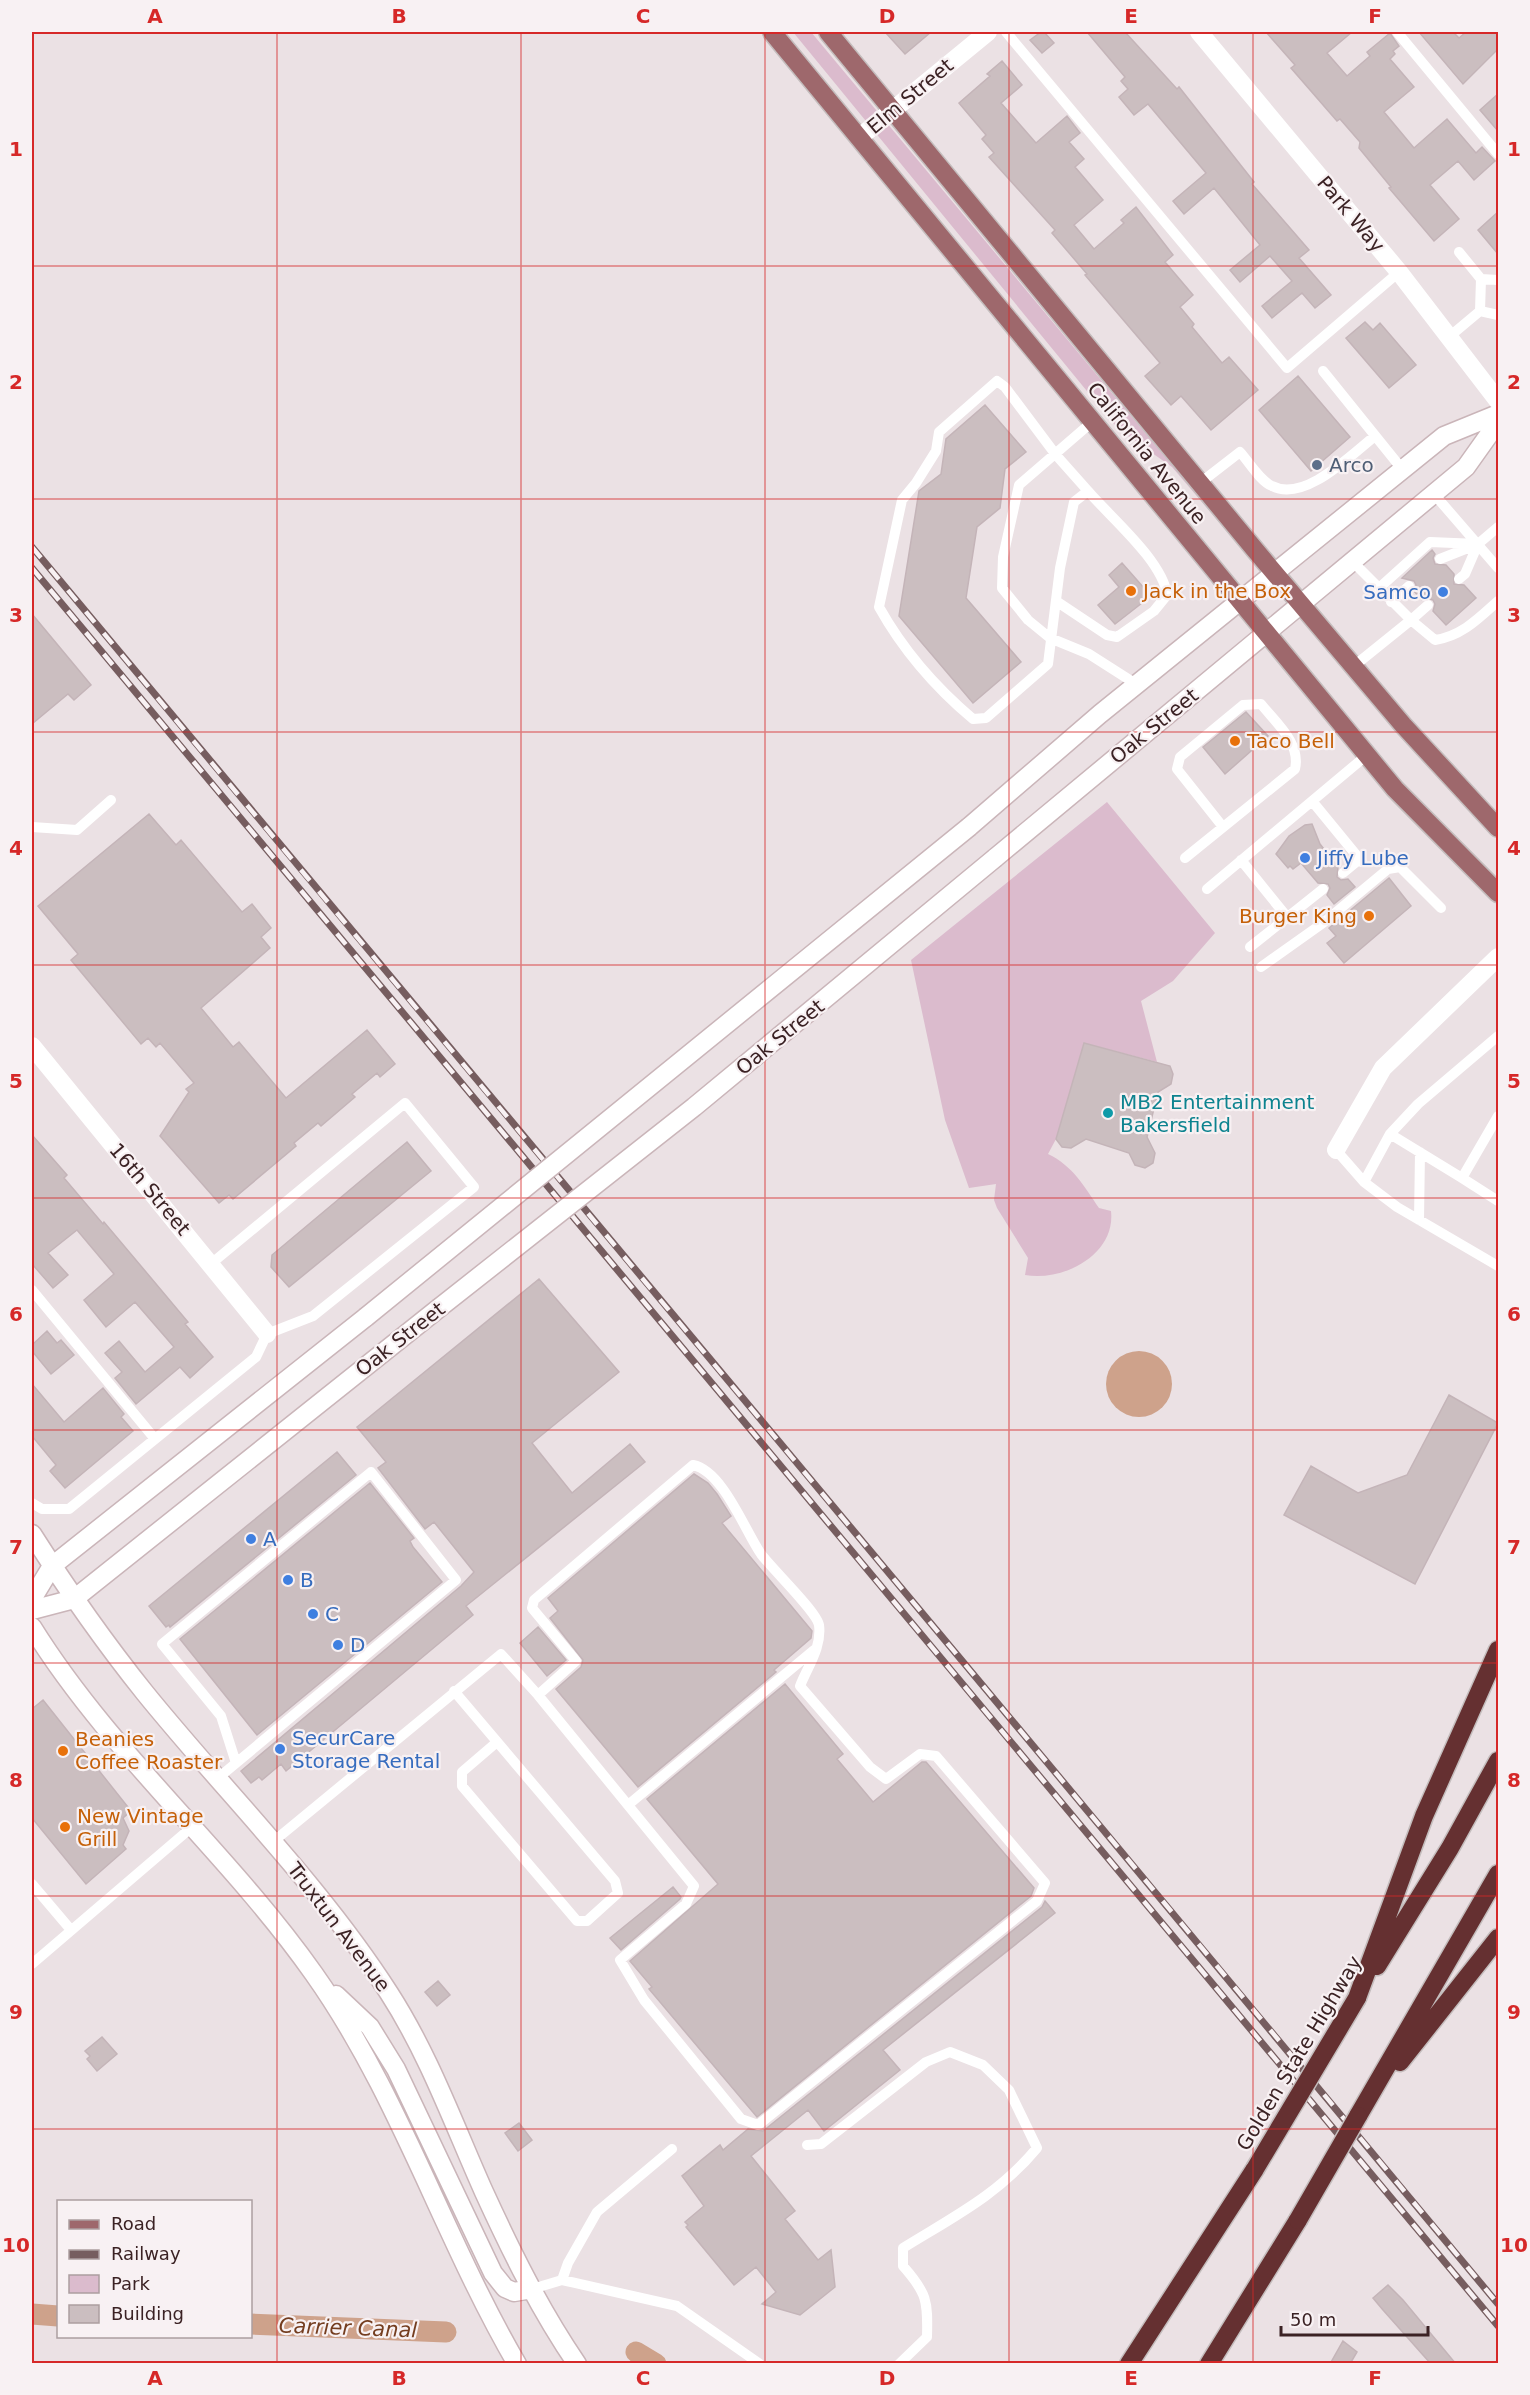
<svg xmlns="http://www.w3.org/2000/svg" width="1530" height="2395" viewBox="0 0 1530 2395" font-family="'DejaVu Sans',sans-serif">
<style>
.green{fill:#dbbbcd}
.water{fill:#cea28b}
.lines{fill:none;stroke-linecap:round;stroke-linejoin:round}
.canal{stroke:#cea28b;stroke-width:21}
.building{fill:#cbbec0;stroke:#c4b4b8;stroke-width:1.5}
.secondary-casing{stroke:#cab5b9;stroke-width:21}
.primary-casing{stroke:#c4bdbd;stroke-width:21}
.highway-casing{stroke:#c4bdbd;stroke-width:21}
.lane{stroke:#fff;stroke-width:10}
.street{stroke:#fff;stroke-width:18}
.secondary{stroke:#fff;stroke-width:18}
.primary{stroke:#9e686c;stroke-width:18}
.highway{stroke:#653031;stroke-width:18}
.rail-casing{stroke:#765d5f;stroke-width:7}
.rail{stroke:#f8f1f3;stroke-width:4.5;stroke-dasharray:14;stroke-linecap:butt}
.secondary-bridge-casing{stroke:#cab5b9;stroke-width:21;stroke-linecap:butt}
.highway-bridge-casing{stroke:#c4bdbd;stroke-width:21;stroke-linecap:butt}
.secondary-bridge{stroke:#fff;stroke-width:18}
.highway-bridge{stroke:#653031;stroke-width:18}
.grid{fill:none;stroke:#d62828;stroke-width:1.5;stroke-opacity:0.55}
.service-dot{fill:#5c6f8a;stroke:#f8f1f3;stroke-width:2}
.food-dot{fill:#e8710a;stroke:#f8f1f3;stroke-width:2}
.shop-dot{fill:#3f7fe0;stroke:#f8f1f3;stroke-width:2}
.culture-dot{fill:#0f9aa8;stroke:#f8f1f3;stroke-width:2}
.labels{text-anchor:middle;stroke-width:4.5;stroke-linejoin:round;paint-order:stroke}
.street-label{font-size:20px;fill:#3b2224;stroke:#f8f1f3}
.service-label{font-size:20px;fill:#4e5e75;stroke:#f8f1f3;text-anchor:start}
.food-label{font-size:20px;fill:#c56008;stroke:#f8f1f3;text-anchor:start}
.shop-label{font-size:20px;fill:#366cbe;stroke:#f8f1f3;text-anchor:start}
.culture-label{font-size:20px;fill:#0d838f;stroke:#f8f1f3;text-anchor:start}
.water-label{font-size:21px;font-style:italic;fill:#743d1f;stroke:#f8f1f3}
.neatline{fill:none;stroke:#d62828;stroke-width:2}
.grid-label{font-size:20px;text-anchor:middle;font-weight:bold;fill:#d62828}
</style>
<rect width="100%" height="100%" fill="#ebe1e4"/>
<!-- green -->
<path class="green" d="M793 32H811L1242 549 1172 467 1118 429Z
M1107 802 1215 933 1173 981 1141 1001 1157 1062 1084 1043 1056 1139 1048 1154C1073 1166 1084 1186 1099 1208L1111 1211C1116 1255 1062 1282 1025 1275L1028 1258 997 1208 994 1200 996 1184 969 1188 945 1120 911 960Z"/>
<!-- water -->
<path class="water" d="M1106 1384a33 33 0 1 1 66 0a33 33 0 1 1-66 0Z"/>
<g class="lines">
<!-- canal -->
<path class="canal" d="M32 2314 58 2316
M250 2324 446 2332
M636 2352 656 2364"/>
</g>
<!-- building -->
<path class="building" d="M885 32H931L905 54Z
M1041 32H1044L1054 43 1042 53 1030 40Z
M1087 32H1125L1177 89 1179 87 1254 182 1252 184 1309 250 1299 258 1331 295 1315 308 1302 293 1272 318 1262 306 1292 281 1270 256 1240 282 1230 270 1260 245 1214 188 1184 214 1173 201 1206 173 1148 104 1134 115 1119 97 1128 89 1121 81 1125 77Z
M1266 32H1352L1327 53 1347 76 1370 56 1367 52 1390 33 1399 46 1393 51 1395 54 1390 59 1414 87 1384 112 1414 148 1447 119 1476 153 1482 147 1495 161 1474 180 1458 161 1430 185 1459 219 1434 241 1389 188 1391 187 1359 148 1360 142 1340 119 1337 121 1291 68 1295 65Z
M1419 32H1453L1459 38 1466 32H1498V49L1463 84Z
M1002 61 1022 85 1001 103 1036 143 1067 116 1080 133 1069 142 1084 159 1075 167 1103 200 1074 225 1094 249 1124 223 1121 220 1136 207 1173 255 1165 262 1193 295 1180 307 1194 324 1192 327 1222 363 1229 357 1258 390 1211 430 1181 396 1171 405 1145 376 1160 363 1085 275 1087 274 1052 233 1055 230 989 157 994 153 982 139 986 135 959 103 990 76 987 74Z
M1498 94V131L1480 110Z
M1498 212V254L1478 230Z
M1365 322 1373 330 1380 323 1416 365 1389 388 1346 338Z
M1298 376 1350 437 1311 471 1259 410Z
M985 405 1026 452 1005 469 1000 508 977 527 966 598 1021 662 973 703 899 616 919 491 941 474 946 439Z
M1432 550 1435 554 1433 558 1435 564 1446 565 1454 574V584L1464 585 1476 598 1446 625 1433 611 1435 604 1433 600 1427 598 1422 600 1414 591 1416 585 1414 581 1402 578Z
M1122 563 1151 596 1115 624 1098 605 1119 587 1109 575Z
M32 614 91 685 74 700 68 694 32 724Z
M1246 712 1268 736 1225 774 1203 747Z
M149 814 176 845 181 840 242 912 252 904 271 928 261 937 270 948 201 1008 233 1047 239 1042 286 1098 367 1030 395 1064 380 1077 377 1073 352 1094 355 1097 321 1126 318 1123 294 1143 296 1146 233 1199 229 1195 219 1203 160 1136 189 1092 186 1089 194 1083 160 1043 156 1047 148 1038 141 1044 71 960 78 954 38 906Z
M1312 824 1320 844 1338 867 1337 877 1341 880 1348 879 1355 887 1334 904 1327 895 1330 888 1328 884 1318 883 1301 863 1293 869 1290 866 1288 868 1276 854 1289 836 1305 825Z
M1389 878 1411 906 1344 963 1327 943 1336 936 1329 928Z
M1084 1043 1170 1066 1173 1074 1171 1084 1158 1092 1147 1137 1155 1153 1153 1163 1145 1168 1135 1165 1129 1153 1086 1139 1071 1148 1062 1147 1056 1139Z
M32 1135 67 1175 64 1178 103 1224 104 1222 188 1322 185 1324 213 1357 190 1378 180 1367 136 1404 115 1378 122 1372 105 1353 119 1341 145 1372 174 1347 135 1302 106 1327 84 1300 114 1274 77 1230 48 1253 68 1275 53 1288 33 1265 32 1267Z
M407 1142 431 1171 289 1287 271 1267 272 1255Z
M539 1279 619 1372 532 1443 572 1493 630 1444 645 1462 466 1606 473 1615 286 1771 281 1764 262 1780 259 1777 251 1783 241 1771 461 1586 474 1572 434 1522 425 1529 378 1468 386 1462 357 1427Z
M47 1331 57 1343 61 1340 74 1355 51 1374 32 1351V1345Z
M32 1384 64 1422 103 1388 124 1414 121 1417 133 1431 65 1488 50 1471 56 1465 32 1436Z
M1449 1395 1498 1423 1415 1584 1284 1515 1311 1466 1358 1493 1407 1475Z
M337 1452 356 1475 170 1627 169 1625 166 1627 149 1606Z
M694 1474 708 1483 717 1494 731 1516 722 1523 812 1631 811 1638 774 1670 776 1672 638 1787 556 1689 581 1667 583 1660 550 1618 558 1611 548 1598Z
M370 1483 414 1538 410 1541 413 1547 442 1582 257 1735 180 1639Z
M538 1627 566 1660 547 1676 520 1643Z
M785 1684 843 1754 837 1759 873 1802 922 1762H926L1034 1888 1031 1896 757 2117 649 1989 652 1987 630 1961 718 1884 647 1799Z
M43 1700 131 1811 123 1818 129 1831 123 1845 126 1849 86 1884 32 1818V1709Z
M673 1887 681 1897 680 1899 621 1950 610 1938Z
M1045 1901 1055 1913 883 2050 900 2070 824 2131 808 2110 751 2156 795 2211 785 2219 818 2260 831 2250 835 2287 800 2315 762 2304 776 2292 756 2267 734 2285 686 2227 688 2225 685 2222 704 2206 682 2176 720 2145 723 2150 748 2129 763 2131 1042 1907Z
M438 1981 450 1995 437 2006 425 1992Z
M102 2037 117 2054 97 2071 87 2059 90 2056 85 2051Z
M519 2123 532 2140 518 2151 505 2133Z
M1388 2285 1403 2300 1456 2364H1431L1383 2310 1373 2298Z
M1343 2341 1357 2352 1350 2364H1330Z"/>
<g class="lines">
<defs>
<path id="secondary" d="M969 827 1100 714 1444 436 1498 414
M995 858 1466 467 1498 422
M32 1534C67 1589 104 1642 145 1693 226 1793 319 1884 389 1993 429 2055 454 2125 484 2192 511 2251 540 2310 577 2364
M32 1599 52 1566 366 1317
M32 1610 74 1599 439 1308
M32 1627C111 1754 228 1852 314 1974 399 2094 443 2237 517 2364
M336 1995 370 2027 396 2069 493 2273 505 2288 514 2292 532 2289"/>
<path id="primary" d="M772 32 1395 789 1498 893
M828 32 1256 551 1403 725 1498 828"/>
<path id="highway" d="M1377 1966 1450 1848 1498 1761
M1357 1998 1424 1816 1498 1650
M1400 2062 1498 1938
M1358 2116 1498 1874
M1129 2364 1255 2169
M1209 2364 1298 2220"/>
</defs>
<!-- secondary casing -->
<use href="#secondary" class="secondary-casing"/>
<!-- primary casing -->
<use href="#primary" class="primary-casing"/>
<!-- highway casing -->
<use href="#highway" class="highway-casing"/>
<!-- lane -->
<path class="lane" d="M1006 32 1287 368 1399 272
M1397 32 1498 154
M1459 252 1481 279
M1480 311 1481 279 1498 280
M1449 337 1480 311 1498 315
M1323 371 1402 469
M997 381 1005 387 1056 455 1088 491 1074 502 1060 568 1048 664 986 718 973 719C935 687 903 650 879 607L902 500 916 483 936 451 939 432Z
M1092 422 1019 485 1003 557 1002 588 1028 620 1050 638 1089 654 1136 684
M1200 483 1240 452C1249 462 1260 481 1272 486 1304 503 1351 455 1375 436
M1434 494 1498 568
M1440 559 1478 544 1498 527
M1353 562 1411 620 1354 666
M1459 579 1465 574 1478 544
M1378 589 1430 542 1478 544
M1056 601 1107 635 1117 637 1154 611 1167 595C1163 561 1110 517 1088 491
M1391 602 1409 586
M1428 605 1411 620 1435 640C1462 636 1479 618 1498 601
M1312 801 1362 862
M32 827 77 830 111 800
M1185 858 1295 769C1301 743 1276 723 1261 704L1243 705 1180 757 1177 769 1223 827
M1241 860 1287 917
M1343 873 1360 859
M1207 889 1367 755
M1250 947 1323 889
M1261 967 1323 923 1388 869 1400 867 1441 908
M1390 1134 1462 1178 1498 1116
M1336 1150 1364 1182 1397 1207 1498 1266
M1462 1178 1498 1201
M1364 1182 1390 1134 1418 1104 1498 1036
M1419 1220 1420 1152
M32 1290 155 1439
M32 1503 42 1509H69L256 1357 267 1334 313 1316 474 1187 405 1103 212 1263
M454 1691 615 1881 618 1893 587 1921H577L462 1786V1772L497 1742
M218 1778 456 1580 371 1472 162 1644 221 1716 236 1763
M628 1805 814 1650
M274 1841 501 1654 538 1695 694 1886 686 1904 620 1960 644 2000 741 2119 758 2125 1037 1901 1045 1883 936 1756 920 1754 886 1779 870 1767 800 1686C808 1666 822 1647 819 1625 817 1612 772 1569 761 1554 745 1531 723 1471 693 1465L534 1600 532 1608 576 1661 538 1695
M32 1884 71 1930
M32 1964 192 1827
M807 2145 821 2144 926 2062 950 2052 983 2065 1009 2090 1037 2148C998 2195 953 2217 903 2248V2266C927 2293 928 2301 927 2337L899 2364
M562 2280 568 2263 597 2212 672 2149
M532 2289 562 2280 677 2306 760 2364"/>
<!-- street -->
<path class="street" d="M1199 32 1399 272 1498 401
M860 137 988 32
M32 1046 267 1334
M1336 1150 1383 1068 1498 957"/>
<!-- secondary -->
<use href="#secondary" class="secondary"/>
<!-- primary -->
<use href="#primary" class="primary"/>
<!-- highway -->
<use href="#highway" class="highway"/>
<defs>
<path id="rail" d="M32 547C520 1134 1011 1717 1498 2304
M32 568 1498 2326"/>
</defs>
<!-- rail casing -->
<use href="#rail" class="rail-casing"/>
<!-- rail -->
<use href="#rail" class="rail"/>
<defs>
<path id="secondary-bridge" d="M439 1308 694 1107 995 858
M366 1317 969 827"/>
<path id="highway-bridge" d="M1255 2169 1357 1998
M1298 2220 1358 2116"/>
</defs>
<!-- secondary-bridge casing -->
<use href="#secondary-bridge" class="secondary-bridge-casing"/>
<!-- highway-bridge casing -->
<use href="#highway-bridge" class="highway-bridge-casing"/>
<!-- secondary-bridge -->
<use href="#secondary-bridge" class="secondary-bridge"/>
<!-- highway-bridge -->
<use href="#highway-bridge" class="highway-bridge"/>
</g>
<!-- grid -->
<path class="grid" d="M277 32V2364M521 32V2364M765 32V2364M1009 32V2364M1253 32V2364M32 266H1498M32 499H1498M32 732H1498M32 965H1498M32 1198H1498M32 1430H1498M32 1663H1498M32 1896H1498M32 2129H1498"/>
<!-- markers -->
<circle class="service-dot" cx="1317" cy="465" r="6"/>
<g class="food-dot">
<circle cx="1131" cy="591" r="6"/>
<circle cx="1235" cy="741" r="6"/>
<circle cx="1369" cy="916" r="6"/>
<circle cx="63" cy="1751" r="6"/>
<circle cx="65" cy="1827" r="6"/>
</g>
<g class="shop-dot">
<circle cx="1443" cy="592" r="6"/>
<circle cx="1305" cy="858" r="6"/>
<circle cx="251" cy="1539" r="6"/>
<circle cx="288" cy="1580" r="6"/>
<circle cx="313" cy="1614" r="6"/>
<circle cx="338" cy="1645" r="6"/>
<circle cx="280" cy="1749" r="6"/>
</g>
<circle class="culture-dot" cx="1108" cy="1113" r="6"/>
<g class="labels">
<!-- street labels -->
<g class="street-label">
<text transform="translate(910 96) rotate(-40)" y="7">Elm Street</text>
<text transform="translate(1351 214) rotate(50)" y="7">Park Way</text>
<text transform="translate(1147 453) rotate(51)" y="7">California Avenue</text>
<text transform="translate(1154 726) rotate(-39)" y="7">Oak Street</text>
<text transform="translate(780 1037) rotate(-39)" y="7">Oak Street</text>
<text transform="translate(150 1189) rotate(50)" y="7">16th Street</text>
<text transform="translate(400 1339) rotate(-38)" y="7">Oak Street</text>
<text transform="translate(339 1927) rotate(53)" y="7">Truxtun Avenue</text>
<text transform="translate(1299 2053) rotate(-59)" y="7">Golden State Highway</text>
</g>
<!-- service labels -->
<g class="service-label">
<text x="1329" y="472">Arco</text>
</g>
<!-- food labels -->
<g class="food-label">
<text x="1143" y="598">Jack in the Box</text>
<text x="1247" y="748">Taco Bell</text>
<text x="1357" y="923" text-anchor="end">Burger King</text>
<text x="75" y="1746">Beanies<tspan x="75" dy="23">Coffee Roaster</tspan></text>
<text x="77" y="1823">New Vintage<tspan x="77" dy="23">Grill</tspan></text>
</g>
<!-- shop labels -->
<g class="shop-label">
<text x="1431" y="599" text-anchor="end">Samco</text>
<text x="1317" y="865">Jiffy Lube</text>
<text x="263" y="1546">A</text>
<text x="300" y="1587">B</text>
<text x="325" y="1621">C</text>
<text x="350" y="1652">D</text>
<text x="292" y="1745">SecurCare<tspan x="292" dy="23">Storage Rental</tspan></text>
</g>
<!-- culture labels -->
<g class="culture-label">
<text x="1120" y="1109">MB2 Entertainment<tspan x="1120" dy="23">Bakersfield</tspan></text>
</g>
<!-- water labels -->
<g class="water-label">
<text transform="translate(348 2328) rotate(2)" y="7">Carrier Canal</text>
</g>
</g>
<!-- border -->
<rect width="1530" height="2395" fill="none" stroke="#f8f1f3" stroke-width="66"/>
<!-- legend -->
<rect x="57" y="2200" width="195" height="138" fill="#f8f1f3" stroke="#ac9ea0" stroke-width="1.5"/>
<rect x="69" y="2220" width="30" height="9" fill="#9e686c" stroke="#ac9ea0" stroke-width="1.5"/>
<text x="111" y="2230" font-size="18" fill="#3b2224">Road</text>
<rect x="69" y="2250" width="30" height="9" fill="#765d5f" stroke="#ac9ea0" stroke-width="1.5"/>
<text x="111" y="2260" font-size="18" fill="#3b2224">Railway</text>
<rect x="69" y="2275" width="30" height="18" fill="#dbbbcd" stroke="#ac9ea0" stroke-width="1.5"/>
<text x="111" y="2290" font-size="18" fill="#3b2224">Park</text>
<rect x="69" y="2305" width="30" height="18" fill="#cbbec0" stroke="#ac9ea0" stroke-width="1.5"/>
<text x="111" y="2320" font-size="18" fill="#3b2224">Building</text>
<!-- scale -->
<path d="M1281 2326v9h147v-9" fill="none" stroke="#3b2224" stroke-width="3"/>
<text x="1290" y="2326" font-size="18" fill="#3b2224" stroke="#f8f1f3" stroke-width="4.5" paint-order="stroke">50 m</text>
<rect x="33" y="33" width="1464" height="2329" class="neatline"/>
<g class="grid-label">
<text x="155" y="23">A</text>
<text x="399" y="23">B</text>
<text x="643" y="23">C</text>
<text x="887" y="23">D</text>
<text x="1131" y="23">E</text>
<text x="1375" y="23">F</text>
<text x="16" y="156">1</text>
<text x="1514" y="156">1</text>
<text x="16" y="389">2</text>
<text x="1514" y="389">2</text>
<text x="16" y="622">3</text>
<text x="1514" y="622">3</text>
<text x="16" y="855">4</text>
<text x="1514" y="855">4</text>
<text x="16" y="1088">5</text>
<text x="1514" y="1088">5</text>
<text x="16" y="1321">6</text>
<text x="1514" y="1321">6</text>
<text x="16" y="1554">7</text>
<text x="1514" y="1554">7</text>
<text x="16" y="1787">8</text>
<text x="1514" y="1787">8</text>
<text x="16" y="2019">9</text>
<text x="1514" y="2019">9</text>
<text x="16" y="2252">10</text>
<text x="1514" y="2252">10</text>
<text x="155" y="2385">A</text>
<text x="399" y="2385">B</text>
<text x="643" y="2385">C</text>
<text x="887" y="2385">D</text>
<text x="1131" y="2385">E</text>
<text x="1375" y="2385">F</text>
</g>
</svg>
